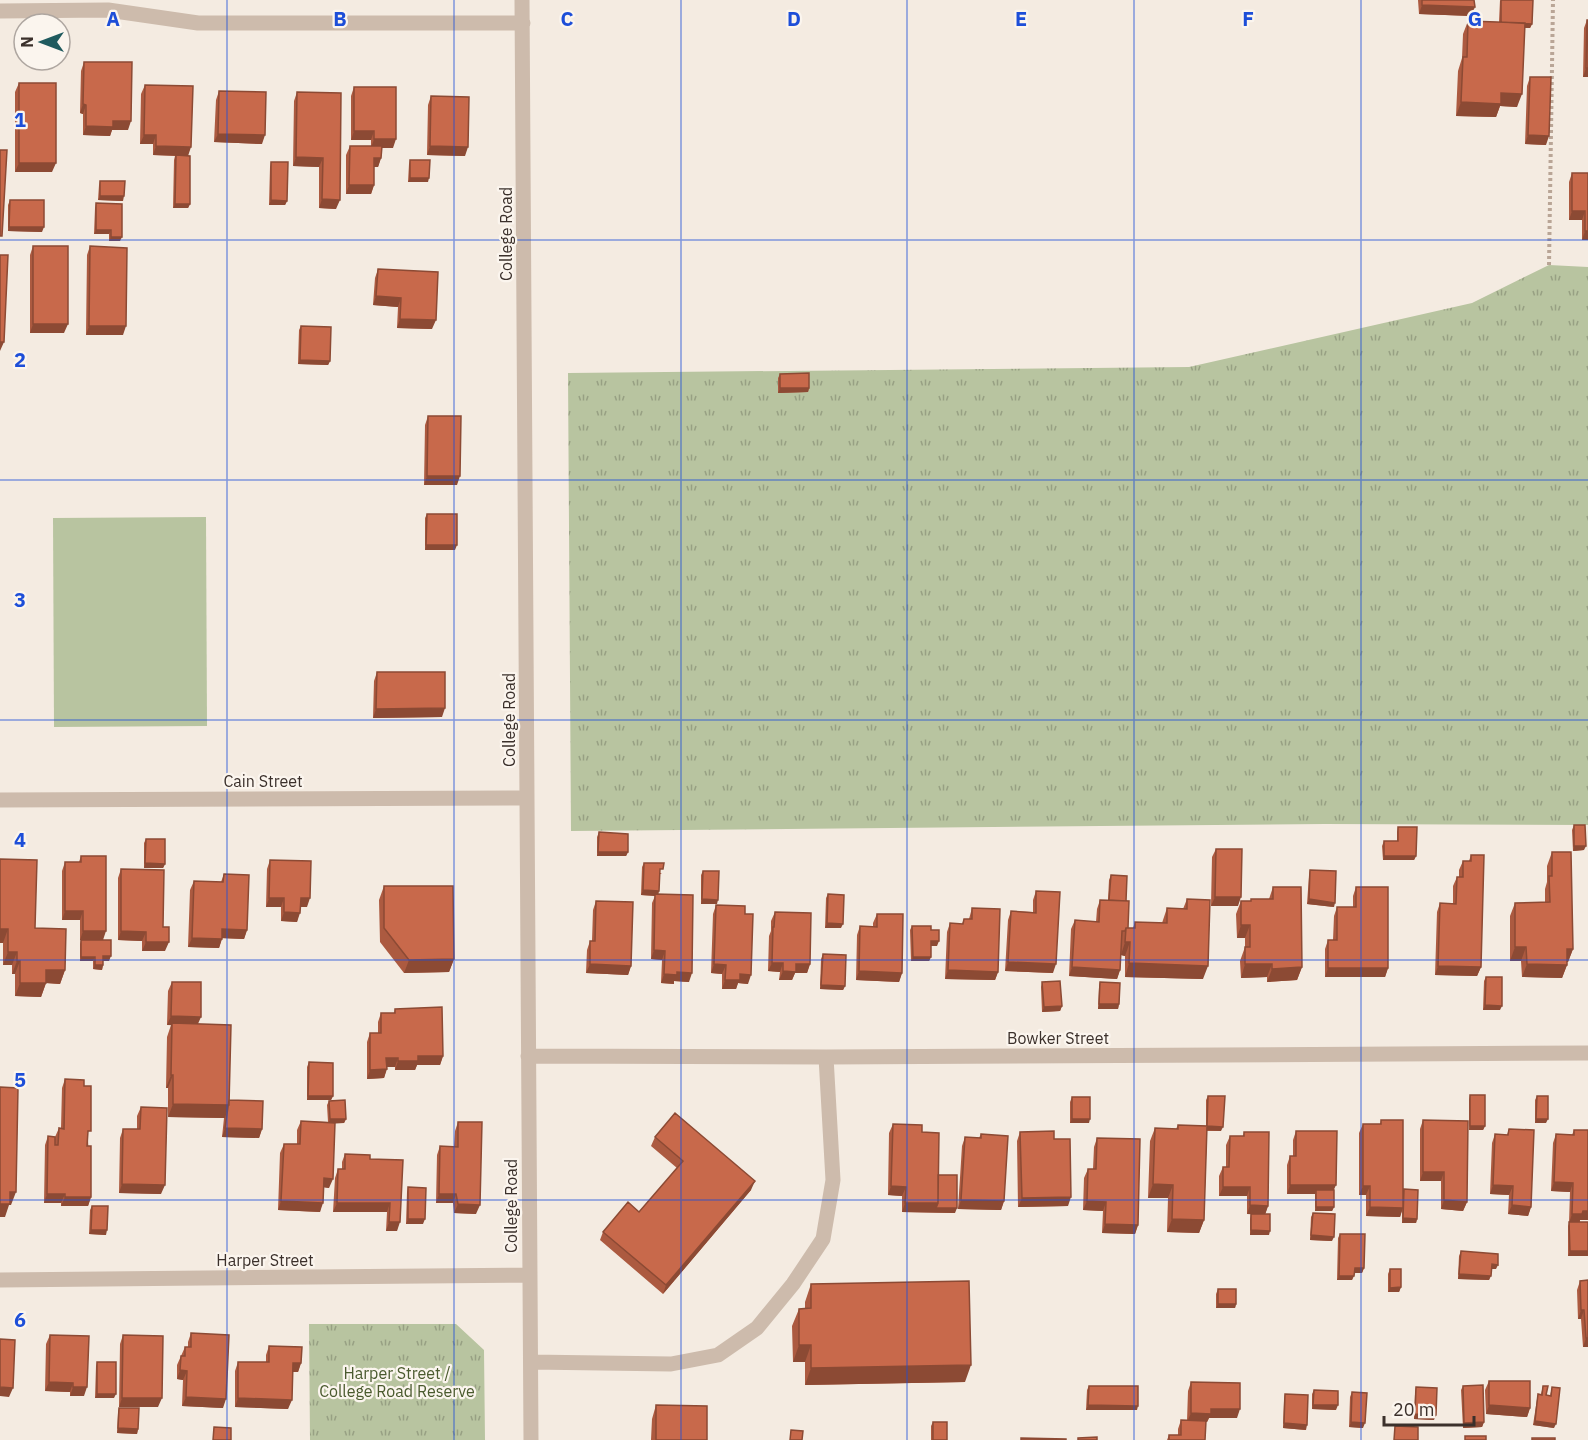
<svg xmlns="http://www.w3.org/2000/svg" width="1588" height="1440" viewBox="0 0 1588 1440" font-family="'IBM Plex Sans',sans-serif">
<style>
.grass{fill:url(#grass-tufts)}
.pitch{fill:#b8c4a0}
.lines{fill:none;stroke-linecap:round;stroke-linejoin:round}
.path{stroke:#b9a596;stroke-width:4;stroke-dasharray:3 3;stroke-linecap:butt}
.minor{stroke:#cdbbac;stroke-width:15}
.wall{fill:#ac5a40}
.shaded-wall{fill:#8c4a34}
.building{fill:#c8694b;stroke:#8c4a34;stroke-width:1.5}
.grid{fill:none;stroke:#1d4ed8;stroke-width:1.5;stroke-opacity:0.55}
.labels{text-anchor:middle;stroke-width:4.5;stroke-linejoin:round;paint-order:stroke}
.street-label{font-size:16px;fill:#3b302b;stroke:#fbf5ee}
.park-label{font-size:16px;fill:#4a5a2e;stroke:#fbf5ee}
.grid-label{font-size:20px;text-anchor:middle;font-weight:bold;fill:#1d4ed8;stroke:#fbf5ee;stroke-width:4.5;stroke-linejoin:round;paint-order:stroke}
</style>
<defs>
<pattern id="grass-tufts" width="24" height="20" patternUnits="userSpaceOnUse" patternTransform="scale(1.5)"><rect width="24" height="20" fill="#b8c4a0"/><path d="M3 7l-1-3M5 7V3M7 7l1-3M15 17l-1-3M17 17v-4M19 17l1-3" fill="none" stroke="#97a083"/></pattern>
</defs>
<rect width="100%" height="100%" fill="#f4ebe1"/>
<!-- grass -->
<path class="grass" d="M1549 265 1588 267V825L1325 824 571 831 568 373 1189 367 1472 303Z
M309 1324H456L484 1350 485 1440H310Z"/>
<!-- pitch -->
<path class="pitch" d="M206 517 207 726 54 727 53 518Z"/>
<g class="lines">
<!-- path -->
<path class="path" d="M1549 265 1553 0"/>
<!-- minor -->
<path class="minor" d="M522 0 531 1440
M0 11 108 10 198 23H523
M0 800 527 798
M528 1056 826 1057 1588 1053
M0 1280 530 1275
M531 1362 671 1364 718 1355 757 1328 793 1284 823 1239 833 1180 826 1057"/>
</g>
<!-- wall -->
<path class="wall" d="M1418 0H1474L1471 16 1419 14Z
M1500 0 1532 24 1530 28H1525L1517 107 1500 106 1496 117 1456 116 1458 71 1462 58 1463 34 1468 21 1499 22Z
M1587 20 1588 77H1583L1584 28Z
M84 62 128 130H112L110 136 83 135V114L80 113 81 71Z
M1530 77 1546 145 1525 144 1527 86Z
M19 83 52 172H15V92Z
M145 85 188 156 190 204 188 208H173L174 160 175 156 153 155V144H140L141 94Z
M354 87 393 148H382L381 158 378 167H374V185L371 194H346V155L350 146H371V140H351V96Z
M219 91 262 144 214 142 216 100Z
M297 92 341 93 336 209 319 208V167L293 166 294 101Z
M431 96 465 156 427 155 428 105Z
M410 160 428 182H408L409 164Z
M271 162 287 201 285 205H269L270 167Z
M1572 173H1588V240H1582V220H1569V182Z
M100 181 123 201 98 200 99 185Z
M10 200 42 232 8 231V205Z
M96 203 120 241H109V234H94L95 208Z
M33 246 64 333H30V255Z
M90 246 123 335H86L87 255Z
M378 269 432 329 397 328 398 307 373 305 375 278Z
M301 326 330 361 328 365 298 364 299 330Z
M780 374 809 388 808 392 778 393V378Z
M428 416 457 485H424L425 425Z
M427 514 455 550H425V518Z
M377 672 442 717 373 718 374 681Z
M1574 825 1584 850 1573 851 1572 830Z
M1398 827 1416 856 1414 860H1383L1382 846 1384 841H1397V832Z
M599 832 628 852 626 856H597V837Z
M146 839 165 864 163 868H144V843Z
M1216 849 1238 906H1211L1212 857Z
M1552 852 1573 949 1568 962H1567V965L1562 978 1522 977 1521 961H1510V916L1515 903H1545V889L1547 882V866Z
M1471 855 1481 967 1477 976 1435 975 1437 912 1440 903H1453V886L1457 877H1459V870L1463 861H1469Z
M81 856 109 961H103V965L102 970 93 969V961H80V944L81 940H80V920H62V871L65 862H79Z
M0 859 35 928 65 970 60 984 46 983 41 997 15 996V974H12V965H3V943Z
M270 860 307 907H300L297 922 281 921V907H266L267 869Z
M644 863 662 874H660L658 894 689 982 674 981V984L661 983 662 960 651 959 652 903 655 896 641 895 642 867Z
M121 869 163 927 165 951H142V941L118 940V878Z
M1310 870 1334 907 1307 904 1309 875Z
M703 871 717 904H701V875Z
M224 874 247 930 244 939 222 938 219 948 188 947 190 890 194 881 221 882Z
M1111 875 1126 901 1128 928H1133L1135 922 1162 923 1167 908 1183 909 1187 899 1203 979 1125 977V956L1121 955 1120 970 1117 979 1069 976 1071 929 1075 920 1096 922 1097 909 1100 900H1108L1109 880Z
M384 886 454 959 449 972 404 973 380 942 379 900Z
M1273 887 1302 967 1297 980 1267 982V977L1241 978 1240 961 1245 947V938H1237L1236 914 1241 901H1251V899H1269Z
M1356 887 1388 968 1385 977H1325V949L1328 940H1333L1334 916 1337 907H1353V896Z
M1036 891 1053 973 1005 971 1008 920 1011 911 1033 912V900Z
M828 894 841 928H825L826 898Z
M596 901 631 966 628 975 586 973 587 950 590 941H592L593 910Z
M716 905 745 914 748 984 738 983 736 989H722V974L711 973 713 914Z
M972 908 998 972 995 980 945 979 947 932 950 923 962 924 964 919H969Z
M775 912 810 964 807 973H795L792 980H779L780 972 768 971 769 936 771 931V921Z
M877 914 902 973 899 982 856 980 857 935 860 926H873V923Z
M912 926 931 930 937 946H931V957L929 961H911L910 930Z
M823 954 845 986 843 990 820 989 821 959Z
M1486 977 1500 1010H1483L1484 981Z
M172 982 198 1024 229 1100 262 1129 259 1138 222 1137 224 1118 168 1117V1088H166L167 1037 171 1025H167L168 991Z
M1042 982 1062 1006 1060 1011 1042 1012 1041 987Z
M1100 982 1119 1004 1118 1009H1098L1099 987Z
M395 1009 443 1056 440 1065H417L415 1070H395V1067H387L384 1078 367 1079V1042L370 1033H378V1022L381 1013H394Z
M309 1062 333 1096 331 1100H307V1067Z
M65 1079 88 1140 91 1197 88 1206H61V1203H44L45 1145 48 1136 55 1137 59 1128H61L62 1088Z
M1470 1095 1485 1126 1483 1130H1469V1100Z
M1208 1096 1221 1131H1207L1204 1220 1199 1233 1167 1232 1168 1198H1148L1150 1141 1155 1128 1176 1129 1178 1125 1206 1126V1100Z
M1537 1096 1546 1123H1535V1100Z
M1072 1097 1089 1123H1070V1102Z
M329 1101 346 1119 344 1123H335L329 1188 324 1187 320 1212 278 1210 280 1153 284 1144H297V1130L301 1121 328 1122 327 1105Z
M141 1107 161 1194 119 1193 120 1138 123 1129H137V1116Z
M1381 1120 1403 1193 1404 1189 1417 1219 1416 1223H1402V1210L1400 1217 1366 1216V1195H1359V1133L1363 1124H1380Z
M1423 1120 1467 1202 1463 1211 1441 1209V1181H1420V1129Z
M458 1122 476 1214 454 1213 453 1203H436L437 1155 440 1146 454 1147 455 1131Z
M893 1124 938 1175 955 1213 902 1212V1196L888 1195 889 1133Z
M1509 1129 1531 1207 1528 1216 1508 1214 1509 1195 1490 1194 1492 1143 1495 1134 1507 1135Z
M1574 1130 1580 1220V1222L1588 1256H1568V1226L1569 1223 1570 1192 1551 1191 1553 1143 1556 1134 1572 1135Z
M1296 1131 1334 1190V1207L1332 1211H1315V1194H1287V1165L1290 1156H1293V1140Z
M1020 1132 1054 1139 1068 1206 1018 1207 1017 1141Z
M1244 1132 1268 1206 1265 1214 1269 1235H1250V1219L1251 1214H1247V1196H1219V1176L1223 1167H1226V1145L1230 1136H1243Z
M981 1134 1004 1201 1001 1210 958 1209 962 1146 965 1137 979 1138Z
M655 1137 751 1190 663 1294 600 1240 603 1232 639 1212 677 1168 651 1146Z
M1097 1138 1138 1225 1135 1234 1102 1233 1103 1211 1083 1210 1084 1178 1088 1169H1093L1094 1147Z
M345 1154 370 1159 403 1160 397 1231H386L387 1212H333L335 1178 338 1169H342V1162Z
M408 1187 423 1224H406L407 1192Z
M92 1206 106 1235 89 1234 90 1210Z
M1313 1213 1332 1241 1310 1240 1311 1217Z
M1340 1234 1364 1268 1362 1273H1354L1352 1280H1337L1338 1238Z
M1461 1251 1496 1269H1492L1489 1280 1458 1279 1459 1256Z
M1390 1269 1401 1287 1399 1292H1388V1274Z
M1588 1280V1347H1583L1581 1319H1578L1577 1290 1580 1281Z
M811 1284 965 1382 805 1385V1362H793L792 1326 799 1309H805V1302Z
M1218 1289 1236 1304 1235 1308H1216V1294Z
M191 1333 223 1408 182 1406 183 1380 177 1379V1365L185 1347H188V1342Z
M50 1335 84 1396H70V1392L45 1391 46 1344Z
M123 1335 158 1407H119L120 1344Z
M269 1346 301 1363 298 1372H292L288 1409 235 1407V1371L238 1362H266V1355Z
M97 1362 114 1398H95L96 1366Z
M1489 1381 1530 1408 1527 1417 1486 1414 1485 1390Z
M1191 1382 1237 1418H1209L1207 1422H1206L1205 1440H1167L1169 1435H1178V1429L1181 1420 1187 1421 1188 1391Z
M1089 1386 1137 1410H1086L1087 1390Z
M1463 1386 1484 1422 1482 1427 1463 1428 1461 1390Z
M1543 1386 1546 1395 1550 1396 1552 1387 1554 1428 1533 1425 1537 1399 1538 1394H1541Z
M1416 1387 1434 1420 1414 1419 1415 1392Z
M1314 1390 1336 1410 1312 1409V1394Z
M1352 1392 1363 1428 1349 1427 1350 1397Z
M1285 1394 1306 1430 1283 1428 1284 1399Z
M656 1405 707 1440H651L652 1419Z
M119 1408 138 1429 137 1434 117 1433 118 1412Z
M933 1422 947 1440H931V1426Z"/>
<!-- shaded-wall -->
<path class="shaded-wall" d="M1422 5 1475 7 1471 16 1419 14Z
M1501 23 1532 24 1530 28 1499 27Z
M1586 68H1588V77H1583Z
M1501 93 1522 94 1517 107 1500 106 1496 117 1456 116 1461 102Z
M83 104 86 105 83 114 80 113Z
M113 121H131L128 130H112L110 136 83 135 86 126Z
M354 131H374L371 140H351Z
M218 134 265 135 262 144 214 142Z
M144 135H156L153 144H140Z
M1528 135 1549 136 1546 145 1525 144Z
M374 139H396L393 148H371Z
M156 146 191 147 188 156 153 155Z
M430 146 468 147 465 156 427 155Z
M296 157 323 158 319 167 293 166Z
M374 158H381L378 167H371Z
M19 163H56L52 172H15Z
M410 178H429L428 182H408Z
M349 185H374L371 194H346Z
M100 196H124L123 201 98 200Z
M322 199 340 200 336 209 319 208Z
M271 200 287 201 285 205H269Z
M175 204H190L188 208H173Z
M1572 211H1585L1582 220H1569Z
M9 227H44L42 232 8 231Z
M96 230H111L109 234H94Z
M1585 231H1588V240H1582Z
M111 237H122L120 241H109Z
M376 296 401 298 398 307 373 305Z
M400 319 436 320 432 329 397 328Z
M33 324H68L64 333H30Z
M89 326H126L123 335H86Z
M0 342H4L0 351Z
M300 360 330 361 328 365 298 364Z
M780 388H809L808 392 778 393Z
M427 476H460L457 485H424Z
M426 545H457L455 550H425Z
M445 708 442 717 373 718 376 709Z
M1574 846H1586L1584 850 1573 851Z
M598 852H628L626 856H597Z
M1384 856H1416L1414 860H1383Z
M145 863 165 864 163 868H144Z
M643 890 659 891 658 896 641 895Z
M1215 897H1241L1238 906H1211Z
M269 898H284L281 907H266Z
M301 898H310L307 907H297Z
M702 899 718 900 717 904H701Z
M1309 899 1335 903 1334 907 1307 904Z
M65 911H83L80 920H62Z
M284 912 300 913 297 922 281 921Z
M827 923 843 924 841 928H825Z
M1241 925H1250L1245 938H1237Z
M0 929H8L3 943H0Z
M222 929 247 930 244 939 219 938Z
M83 931H106L103 940H80Z
M121 931 146 932 142 941 118 940Z
M192 938 222 939 219 948 188 947Z
M931 941H939L937 946H929Z
M146 942H169L165 951H142Z
M1125 942H1130L1125 956 1121 955Z
M1515 947H1526L1521 961H1510Z
M1567 949H1573L1568 962H1562Z
M654 950 665 951 662 960 651 959Z
M8 952H17L12 965H3Z
M103 956H111L109 961H102Z
M81 957H95L93 961H80Z
M913 957H931L929 961H911Z
M454 959 449 972 404 973 409 960Z
M17 961H20L15 974H12Z
M1008 962 1056 964 1053 973 1005 971Z
M772 963H783L780 972 768 971Z
M1129 963 1208 966 1203 979 1125 977Z
M590 964 631 966 628 975 586 973Z
M714 964 726 965 722 974 711 973Z
M796 964H810L807 973H795L792 980H779L783 971Z
M1245 964H1272L1267 977 1241 978Z
M1527 964 1567 965 1562 978 1522 977Z
M95 965H103L102 970 93 969Z
M1438 966 1481 967 1477 976 1435 975Z
M1072 967 1120 970 1117 979 1069 976Z
M1302 967 1297 980 1267 982 1272 969Z
M1328 968H1388L1385 977H1325Z
M46 970H65L60 984 46 983 41 997 15 996 20 983Z
M948 970 998 972 995 980 945 979Z
M859 971 902 973 899 982 856 980Z
M677 972 692 973 689 982 674 981V984L661 983 664 974Z
M740 974 751 975 748 984 738 983 736 989H722L725 980Z
M821 985 845 986 843 990 820 989Z
M1099 1004H1119L1118 1009H1098Z
M1485 1005 1502 1006 1500 1010H1483Z
M1062 1006 1060 1011 1042 1012 1044 1007Z
M171 1016 201 1017 197 1026 167 1025Z
M418 1056H443L440 1065H417L415 1070H395L398 1061Z
M386 1058H398L395 1067H383Z
M387 1069 384 1078 367 1079 370 1070Z
M171 1075H173L168 1088H166Z
M308 1096H333L331 1100H307Z
M173 1104 229 1105 225 1118 168 1117Z
M330 1119H346L344 1123 328 1124Z
M1072 1119H1090L1089 1123H1070Z
M1536 1119H1548L1546 1123H1535Z
M1207 1126 1223 1127 1221 1131 1205 1130Z
M1470 1126H1485L1483 1130H1469Z
M225 1128 262 1129 259 1138 222 1137Z
M1423 1172H1444L1441 1181H1420Z
M324 1178 333 1179 329 1188 321 1187Z
M755 1181 751 1190 663 1294 666 1285Z
M1554 1182 1573 1183 1570 1192 1551 1191Z
M122 1184 165 1185 161 1194 119 1193Z
M1153 1184 1173 1185 1168 1198H1148Z
M1290 1185H1336L1332 1194 1316 1190 1315 1194H1287Z
M1493 1185 1513 1186 1509 1195 1490 1194Z
M891 1186 906 1187 902 1196 888 1195Z
M1363 1186H1370L1366 1195H1359Z
M1223 1187H1250L1247 1196H1219Z
M10 1192H16L11 1205H9L5 1217H0V1204Z
M47 1194H65L61 1203H44Z
M439 1194H456L453 1203H436Z
M65 1197H91L88 1206H61Z
M1071 1197 1068 1206 1018 1207 1022 1198Z
M961 1200 1004 1201 1001 1210 958 1209Z
M1444 1200 1467 1202 1463 1211 1441 1209Z
M281 1201 323 1203 320 1212 278 1210Z
M1087 1201 1106 1202 1103 1211 1083 1210Z
M337 1203H390L387 1212H333Z
M905 1203H938L957 1208 955 1213 902 1212Z
M458 1204 480 1205 476 1214 454 1213Z
M1250 1205 1268 1206 1265 1215 1247 1214Z
M1512 1205 1531 1207 1528 1216 1508 1214Z
M1316 1207H1334L1332 1211H1315Z
M1370 1207 1403 1208 1400 1217 1366 1216Z
M1583 1211H1588V1220H1580L1579 1223H1569L1572 1214Z
M1403 1218 1417 1219 1416 1223H1402Z
M408 1219H425L423 1224H406Z
M1172 1219 1204 1220 1199 1233 1167 1232Z
M389 1222H400L397 1231H386Z
M1105 1224 1138 1225 1135 1234 1102 1233Z
M91 1230H107L106 1235 89 1234Z
M1251 1230 1270 1231 1269 1235H1250Z
M1311 1235 1334 1237 1332 1241 1310 1240Z
M1570 1251H1588V1256H1568Z
M1492 1264 1498 1265 1496 1269H1490Z
M1355 1268H1364L1362 1273H1353Z
M1459 1274 1491 1276 1489 1280 1458 1279Z
M1339 1276H1354L1352 1280H1337Z
M1401 1287 1399 1292H1388L1390 1288Z
M1218 1304H1236L1235 1308H1216Z
M1581 1310H1584L1581 1319H1578Z
M1586 1338H1588V1347H1583Z
M799 1345H811L805 1362H793Z
M293 1363H301L298 1372H289Z
M971 1365 965 1382 805 1385 811 1368Z
M180 1370 187 1371 183 1380 177 1379Z
M49 1382 73 1383 70 1392 45 1391Z
M0 1387 13 1388 9 1397 0 1396Z
M73 1387H87L84 1396H70Z
M97 1394H116L114 1398H95Z
M186 1397 226 1399 223 1408 182 1406Z
M122 1398H162L158 1407H119Z
M238 1398 292 1400 288 1409 235 1407Z
M1088 1405 1138 1406 1137 1410H1086Z
M1313 1405H1338L1336 1410 1312 1409Z
M1489 1405 1530 1408 1527 1417 1486 1414Z
M1211 1409H1240L1237 1418H1209L1207 1422H1187L1191 1413Z
M1415 1414 1436 1415 1434 1420 1414 1419Z
M1535 1421 1556 1424 1554 1428 1533 1425Z
M1351 1422 1365 1423 1363 1428 1349 1427Z
M1484 1422 1482 1427 1463 1428 1464 1423Z
M1284 1423 1307 1425 1306 1430 1283 1428Z
M118 1428 138 1429 137 1434 117 1433Z"/>
<!-- building -->
<path class="building" d="M1422 0H1474L1475 7 1422 5Z
M1501 0H1533L1532 24 1501 22Z
M1587 20H1588V68H1586Z
M1468 21 1525 23 1522 94 1501 93V104L1461 102 1463 57H1467Z
M84 62H132L131 121H113V127L86 126V105L83 104Z
M1530 77H1551L1549 136 1528 135Z
M19 83H56V163H19Z
M145 85 193 86 191 147 156 146V135H144Z
M354 87H396V139H374V131H354Z
M219 91 266 92 265 135 218 134Z
M297 92 341 93 340 200 322 199 323 158 296 157Z
M431 96 469 97 468 147 430 146Z
M350 146H382L381 158H374V185H349Z
M0 150H7L2 236H0Z
M176 155 190 156V204H175Z
M410 160H430L429 178H410Z
M271 162H288L287 201 271 200Z
M1572 173H1588V231H1585V211H1572Z
M100 181H125L124 196H100Z
M10 200H44V227H9Z
M96 203 122 204V237H111V230H96Z
M33 246H68V324H33Z
M90 246 127 248 126 326H89Z
M0 255H8L4 342H0Z
M378 269 438 272 436 320 400 319 401 298 376 296Z
M301 326 331 327 330 361 300 360Z
M809 373V388H780V374Z
M428 416H461L460 476H427Z
M427 514H457V545H426Z
M377 672H445V708L376 709Z
M1574 825H1585L1586 846H1574Z
M1398 827H1417L1416 856H1384V841H1398Z
M599 832 628 834V852H598Z
M146 839H165V864L145 863Z
M1216 849H1242L1241 897H1215Z
M1552 852H1571L1573 949H1567V965L1527 964 1526 947H1515V903L1550 902 1549 876H1552Z
M1471 855H1484L1481 967 1438 966 1440 903 1456 904 1457 877H1463V861H1471Z
M81 856H106V931H83V911H65V862H81Z
M0 859 37 860 35 928 66 929 65 970H46V983H20V961H17V952H8V929H0Z
M270 860 311 861 310 898H301L300 913 284 912V898H269Z
M644 863H664L663 869H660L659 891 643 890Z
M121 869 164 870 163 927H169V942H146V932L121 931Z
M1310 870 1336 871 1335 903 1309 899Z
M703 871H719L718 900 702 899Z
M224 874 249 875 247 930 222 929V939L192 938 194 881 223 882Z
M1111 875 1127 876 1126 901 1109 900Z
M384 886H453L454 959 409 960 384 928Z
M1273 887H1301L1302 967 1272 969V964H1245V947H1250V925H1241V901H1251V899H1273Z
M1356 887H1388V968H1328V940H1337V907H1356Z
M1036 891 1060 892 1056 964 1008 962 1011 911 1036 913Z
M655 894 693 895 692 973 677 972V975L664 974 665 951 654 950Z
M828 894 844 895 843 924 827 923Z
M1187 899 1210 900 1208 966 1129 963 1130 942H1125L1126 928H1135V922L1167 923V908L1187 909Z
M1100 900 1129 901 1128 928H1126L1125 931H1122L1120 970 1072 967 1075 920 1099 922Z
M596 901 633 902 631 966 590 964V941H595Z
M716 905 745 906V914H753L751 975 740 974V980H725L726 965 714 964Z
M972 908 1000 909 998 972 948 970 950 923 963 924 964 919H972Z
M775 912 811 913 810 964H796V972L783 971V963H772L773 927H774Z
M877 914H903L902 973 859 971 860 926 877 927Z
M912 926H931V930H939V941H931V957H913Z
M81 940H111V956H103V965H95V957H81Z
M823 954 846 955 845 986 821 985Z
M1486 977H1502V1006L1485 1005Z
M1060 981 1062 1006 1044 1007 1042 982Z
M172 982H201V1017L171 1016Z
M1100 982 1120 983 1119 1004H1099Z
M442 1007 443 1056H418V1061H398V1058H386L387 1069 370 1070V1033H381V1013H395V1009Z
M172 1023 231 1025 229 1105 173 1104V1075H171Z
M309 1062 333 1063V1096H308Z
M65 1079 84 1080V1086H91V1131H88L87 1146H91V1197H65V1194H47L48 1136 55 1137V1145H58L59 1128 64 1129Z
M0 1087 18 1088 16 1192H10V1204H0Z
M1470 1095H1485V1126H1470Z
M1208 1096H1225L1223 1127 1207 1126Z
M1537 1096H1548V1119H1536Z
M1072 1097H1090V1119H1072Z
M229 1100 263 1101 262 1129 225 1128Z
M345 1100 346 1119H330L329 1101Z
M141 1107 167 1108 165 1185 122 1184 123 1129H140Z
M675 1113 755 1181 666 1285 603 1232 628 1202 639 1212 683 1161 655 1137Z
M1381 1120H1403V1208L1370 1207V1186H1363V1124H1381Z
M1423 1120 1468 1121 1467 1202 1444 1200V1172H1423Z
M301 1121 335 1123 333 1179 324 1178 323 1203 281 1201 284 1144H300Z
M458 1122H482L480 1205 458 1204 456 1194H439L440 1146 458 1147Z
M893 1124 922 1125V1132L939 1133 938 1203H905L906 1187 891 1186Z
M1178 1125 1207 1126 1204 1220 1172 1219 1173 1185 1153 1184 1155 1128 1178 1129Z
M1509 1129 1534 1130 1531 1207 1512 1205 1513 1186 1493 1185 1495 1134 1508 1135Z
M1574 1130H1588V1211H1583L1582 1214H1572L1573 1183 1554 1182 1556 1134 1574 1135Z
M1054 1131V1139H1070L1071 1197 1022 1198 1020 1132Z
M1296 1131H1337L1336 1185H1290V1156H1296Z
M1244 1132H1269L1268 1206 1250 1205V1187H1223V1167H1229L1230 1136H1244Z
M981 1134 1008 1136 1004 1201 961 1200 965 1137 981 1138Z
M1097 1138 1140 1139 1138 1225 1105 1224 1106 1202 1087 1201 1088 1169H1096Z
M345 1154 370 1155V1159L403 1160 400 1222H389L390 1203H337L338 1169H345Z
M938 1175H957V1208H936L938 1203Z
M408 1187 426 1188 425 1219H408Z
M1404 1189 1418 1190 1417 1219 1403 1218Z
M1316 1190H1334V1207H1316Z
M92 1206H108L107 1230H91Z
M1313 1213 1335 1214 1334 1237 1311 1235Z
M1251 1214H1270V1231L1251 1230Z
M1569 1222H1588V1251H1570Z
M1340 1234H1365L1364 1268H1355L1354 1276H1339Z
M1461 1251 1498 1254V1265L1492 1264 1491 1276 1459 1274Z
M1390 1269H1401V1287L1390 1288Z
M1588 1280V1338H1586L1584 1310H1581L1580 1281Z
M969 1281 971 1365 811 1368V1345H799V1309L811 1308V1284Z
M1218 1289H1236V1304H1218Z
M191 1333 229 1335 226 1399 186 1397 187 1371 180 1370 181 1356H185V1347H191Z
M50 1335 89 1336 87 1387H73V1383L49 1382Z
M123 1335 163 1336 162 1398H122Z
M0 1339 15 1340 13 1388 0 1387Z
M269 1346 302 1347 301 1363H293L292 1400 238 1398V1362H269Z
M97 1362H116V1394H97Z
M1489 1381H1530V1408L1489 1405Z
M1191 1382 1240 1383V1409H1211V1414L1191 1413Z
M1483 1385 1484 1422 1464 1423 1463 1386Z
M1089 1386H1138V1406L1088 1405Z
M1543 1386H1548L1546 1395 1551 1396 1552 1387 1560 1388 1556 1424 1535 1421 1538 1394 1542 1395Z
M1416 1387 1437 1388 1436 1415 1415 1414Z
M1314 1390 1338 1391V1405H1313Z
M1352 1392 1367 1393 1365 1423 1351 1422Z
M1285 1394 1308 1395 1307 1425 1284 1423Z
M656 1405 707 1406V1440H656Z
M119 1408H139L138 1429 118 1428Z
M1181 1420 1206 1421 1205 1440H1169V1435H1181Z
M933 1422H947V1440H933Z
M1395 1426 1418 1427V1440H1394Z
M214 1427 231 1428V1440H213Z
M791 1430 803 1431 802 1440H790Z
M1465 1436H1486V1440H1465Z
M1097 1437V1440H1078V1438Z
M1021 1438 1066 1439V1440H1021Z
M1532 1438H1555V1440H1532Z"/>
<!-- grid -->
<path class="grid" d="M227 0V1440M454 0V1440M681 0V1440M907 0V1440M1134 0V1440M1361 0V1440M0 240H1588M0 480H1588M0 720H1588M0 960H1588M0 1200H1588"/>
<g class="labels">
<!-- street labels -->
<g class="street-label">
<text transform="translate(506 234) rotate(-90)" y="6">College Road</text>
<text transform="translate(509 720) rotate(-90)" y="6">College Road</text>
<text x="263" y="787">Cain Street</text>
<text x="1058" y="1044">Bowker Street</text>
<text transform="translate(511 1206) rotate(-90)" y="6">College Road</text>
<text x="265" y="1266">Harper Street</text>
</g>
<!-- park labels -->
<g class="park-label">
<text x="397" y="1379">Harper Street /<tspan x="397" dy="18">College Road Reserve</tspan></text>
</g>
</g>
<g class="grid-label">
<text x="113" y="26">A</text>
<text x="340" y="26">B</text>
<text x="567" y="26">C</text>
<text x="794" y="26">D</text>
<text x="1021" y="26">E</text>
<text x="1248" y="26">F</text>
<text x="1475" y="26">G</text>
<text x="20" y="127">1</text>
<text x="20" y="367">2</text>
<text x="20" y="607">3</text>
<text x="20" y="847">4</text>
<text x="20" y="1087">5</text>
<text x="20" y="1327">6</text>
</g>
<!-- north arrow -->
<g transform="translate(42 42) rotate(270)"><circle r="28" fill="#fbf5ee" stroke="#aea6a0" stroke-width="1.5"/>
<path d="M0-4.5L10 22L0 15L-10 22Z" fill="#1f5a5e"/>
<text y="-9" font-size="16" font-weight="bold" text-anchor="middle" fill="#3b302b">N</text>
</g>
<!-- scale -->
<path d="M1384 1416v9h90v-9" fill="none" stroke="#3b302b" stroke-width="3"/>
<text x="1393" y="1416" font-size="18" fill="#3b302b" stroke="#fbf5ee" stroke-width="4.5" paint-order="stroke">20 m</text>
</svg>
